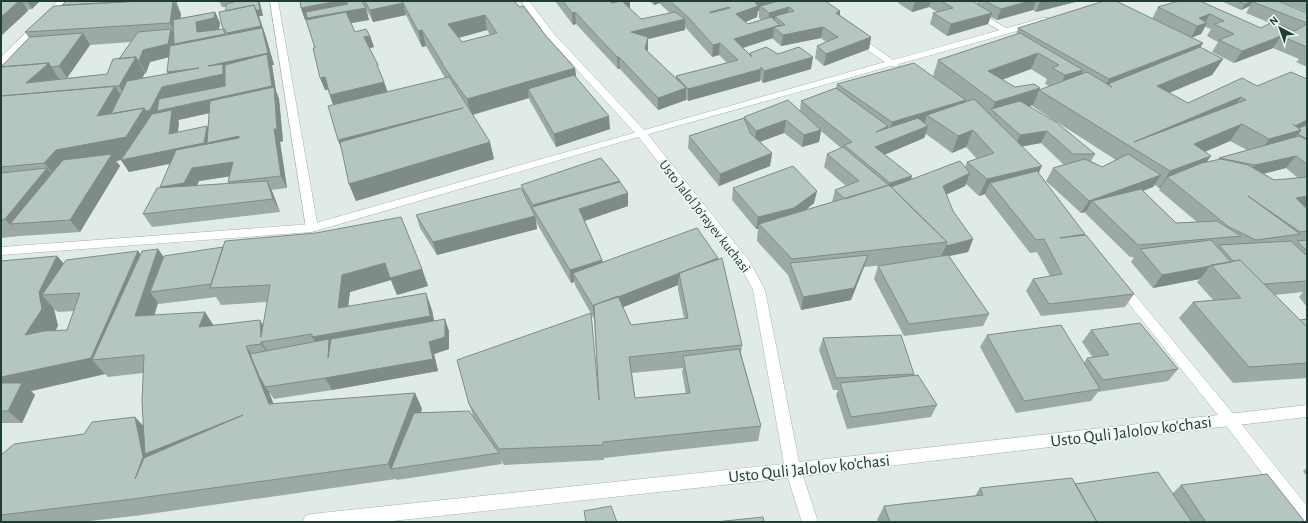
<svg xmlns="http://www.w3.org/2000/svg" width="1308" height="523" viewBox="0 0 1308 523" font-family="'Alegreya Sans',sans-serif">
<style>
.lines{fill:none;stroke-linecap:round;stroke-linejoin:round}
.service-casing{stroke:#a3b3af;stroke-width:1}
.minor-casing{stroke:#a3b3af;stroke-width:1}
.tertiary-casing{stroke:#a3b3af;stroke-width:1}
.service{fill:#fff;fill-rule:evenodd}
.minor{fill:#fff;fill-rule:evenodd}
.tertiary{fill:#fff;fill-rule:evenodd}
.wall{fill:#9caaa5;fill-rule:evenodd}
.shaded-wall{fill:#7f8b86;fill-rule:evenodd}
.building{fill:#b5c6c0;stroke:#7f8b86;fill-rule:evenodd}
.labels{text-anchor:middle;stroke-width:3;stroke-linejoin:round;paint-order:stroke}
.street-label{font-size:14px;fill:#203c37;stroke:#f0f8f4}
.near-street-label{font-size:17px;fill:#203c37;stroke:#f0f8f4}
</style>
<rect width="100%" height="100%" fill="#e0ebe7"/>
<g class="lines">
<defs>
<path id="service" d="M270 1H278L318 228 316 231H308L306 228Z
M950 1H960L1011 31 1007 33H1004Z
M1230 414 1235 416 1307 506V522H1299L1225 424 1223 420 1225 416Z"/>
<path id="minor" d="M58 1H66L4 64 1 65V57Z
M1043 18H1049L1050 20 1049 22 899 64 898 67 891 66 645 135 312 232 1 255V247L312 224 885 62 853 40 852 38 853 36H859L893 60Z
M1122 282 1126 284 1235 416 1237 420 1235 424 1230 426 1225 424 1118 290 1116 287 1118 284Z"/>
<path id="tertiary" d="M521 1H529L554 34 645 131 750 262 765 290 799 462 1307 405V417L803 476 818 522H802L788 478 383 522H303L305 516 311 514 784 464 753 290 741 267 637 135 548 38Z"/>
</defs>
<!-- service casing -->
<use href="#service" class="service-casing"/>
<!-- minor casing -->
<use href="#minor" class="minor-casing"/>
<!-- tertiary casing -->
<use href="#tertiary" class="tertiary-casing"/>
<!-- service -->
<use href="#service" class="service"/>
<!-- minor -->
<use href="#minor" class="minor"/>
<!-- tertiary -->
<use href="#tertiary" class="tertiary"/>
</g>
<!-- wall -->
<path class="wall" d="M1 1H40L32 9 27 10 28 11Z
M176 1 181 14 180 18 215 12 220 23 219 29 216 30 223 29 226 35 222 26 226 11V7H222L219 1H259L263 16H259L266 37 274 65H272L276 91 279 99 283 141 280 142 287 188 271 190 280 212 152 227 143 214 161 188 170 164 129 172 121 160 116 161 120 166 80 232 21 236H20L1 238V67L29 38 25 32ZM131 42 119 59 107 74 67 78 90 45ZM169 57 168 74 142 78 145 73H146L150 62ZM209 113 208 127 178 132 179 122 178 120ZM229 176 228 182 229 183 197 186 199 181Z
M300 1H361L365 7 362 1H514L546 36 575 68 576 77 610 129 556 147 530 101 529 98 473 115 494 159 356 201 349 184 333 105 328 90H325L315 48 307 20V19L305 20 301 8ZM366 9 373 22 406 15 422 47 426 46 445 78 388 92 384 82 369 48 374 47 370 36 355 32 351 23 369 20ZM487 30 490 35 462 42 458 38Z
M555 1H630V9L641 19 670 13 660 4V3L654 5 649 1H825L840 11V15L871 37 869 49 824 66 815 58 817 46 826 42 821 38 781 46 773 39V38L743 48 750 54V53L778 54 811 69 763 83 760 79V81L688 101 686 99V100L658 110 620 69H618L576 24 573 25ZM758 11H759V18L761 20 748 24 746 22 757 17ZM685 27 712 57 719 55 727 63 676 76V78L647 51 648 39 685 30Z
M899 1H972L977 4 978 1H1079L1036 12 1033 10 997 20 990 17 988 24 947 36 930 24 933 13 937 12 929 7 912 12 898 3Z
M1179 1 1261 28 1270 23 1246 13 1250 6 1241 10 1221 1H1278L1307 13V67L1296 62 1299 59 1273 48 1234 63 1212 52 1218 42 1207 36 1211 29 1205 27 1201 34 1191 38 1203 43 1200 47 1223 59 1212 75 1169 93 1188 103 1257 86 1307 79V206L1304 207 1307 209V307L1299 297 1303 292 1275 295 1300 320 1307 319V378L1233 383 1179 318 1193 302 1213 300 1197 282 1200 279 1153 288 1131 262 1134 257H1130L1085 213 1086 212 1081 213 1046 181 1053 168 1064 165 1041 143 1022 146 1039 173 1084 236 1134 294 1125 307 1041 316 1026 291 1033 279 1050 276 1037 252 1030 253 985 195V194L979 196 966 184 965 186 946 195 953 211 973 239 968 252 949 256 989 314 983 326 904 336 874 279 878 266 885 265 864 267 851 300 801 310 788 275 757 241 758 229H756L732 200 733 188 817 191 814 203 806 210 832 202 835 190 846 186 824 167 827 154 841 148 821 131 819 142 802 147 784 133 760 142 772 153 770 166 719 186 688 148 689 136 744 119V117L800 111 801 101 836 88 837 84H943L933 76 938 60 1016 35 1018 28 1152 19 1158 7ZM1031 69 1047 79 1045 84 1049 86 1040 90 1015 87 1002 80ZM1033 105 1032 106 1116 160 1102 167 1091 161 1095 154 1029 106ZM926 134 952 153 966 147 977 159 967 162 965 167 911 179 912 176 884 155 924 138ZM1230 141 1247 150 1219 158 1218 160 1206 162 1205 152ZM1286 168 1298 178 1274 180 1263 174ZM1155 185 1159 188H1160L1159 190 1197 222 1176 223 1143 191 1153 187Z
M1279 1H1307V12Z
M620 182 628 193V206L585 221 603 262 718 258V260L742 345 741 353 761 426 758 441 604 458V460L504 465 501 460 502 464 397 480 396 479 142 515 82 522H1V455L84 434 135 417 143 426V373L108 377 105 374 31 391 35 395 22 423H1V261L57 256 64 264 138 251 140 255 158 249 163 257 422 269 428 286 397 295 391 280 350 292 348 306 432 310 434 321 449 331V349L434 354 438 371 332 390 274 399 269 392 273 404 415 393 422 409 420 412 473 416 469 404 599 400 594 319 575 285 574 282 571 283 536 222 537 229 437 255 420 228 416 215 523 191 521 185ZM678 285V290L684 318 631 325 623 307ZM216 297 221 305 267 302 263 326 260 320 214 325 154 315 158 303 159 304ZM54 309 58 312 74 311 67 330H56L58 326ZM683 368 682 372 686 394 635 398 632 373Z
M1091 330 1178 369 1168 381 1098 392 1091 401 1016 413 980 347 987 335 1084 363 1087 358H1093L1082 342Z
M823 338 914 374V376L937 405 931 417 847 429 836 395 838 390H833L819 350Z
M1307 468V477L1303 471Z
M1075 484 1173 493 1181 485 1305 522H878L877 520 884 506 975 496 980 488Z"/>
<!-- shaded-wall -->
<path class="shaded-wall" d="M19 1H22L28 11 1 36V17Z
M30 1H40L32 9 28 3Z
M173 1H174L181 14 178 39 170 23Z
M175 1H176L181 14Z
M240 1H259L260 3 263 16H259L266 37 274 65H272L276 91 279 99 283 141 280 142 287 188 281 176 274 129H277L275 99 178 120 179 122 176 147 169 134 170 122 164 123 160 117 158 123 153 124 156 127 138 156 204 143 207 126 214 138 213 141 239 136 245 149 213 155 212 152 211 155 129 172 121 160 116 161 120 166 80 232 70 220 106 163 70 170 60 183 44 163 56 150 126 137 131 129 115 132 113 129 110 135 97 116 115 86 127 105 120 117 141 112 144 108 146 111 150 110 162 87 178 84H174L167 72 199 68 204 78 213 76 208 66 268 53 264 38 232 45 227 33 261 26 258 17 230 22 227 16 256 10 254 5 256 10H260L258 1 242 7ZM269 66 272 86 164 109 169 99 228 86V75Z
M338 1H346L349 11 366 8 369 20 311 30 307 19 305 20 301 8Z
M618 1H630V9L611 3Z
M654 1H660V3L654 5Z
M754 1H798L760 6 759 11H758L757 17 735 26 736 14Z
M915 1H931L929 7 912 12Z
M1029 1H1036L1033 10 997 20 1001 9Z
M1040 1H1079L1036 12Z
M1252 1H1255L1253 2 1250 6 1241 10 1245 4Z
M403 3 406 15 373 22 370 10Z
M789 7 787 19 775 16V23L768 25 769 13Z
M840 11 838 23 836 13Z
M215 12 220 23 219 29 201 34H225L230 45 174 56 150 62 146 73 139 61 143 50 171 29 177 41 197 32 196 22Z
M575 12 576 24 573 25 572 13Z
M992 13 988 24 947 36 951 24Z
M1210 14 1204 24 1207 23 1201 34 1191 38 1197 26 1199 18Z
M485 15 487 30 451 40 448 24Z
M685 19V30L648 39V49L645 61 631 32Z
M780 25 779 31 774 27 773 38 733 51 734 39Z
M823 27 821 38 781 46 783 35Z
M422 30 426 46 422 47 418 31Z
M83 33 90 45 67 78 59 66Z
M370 36 374 47 367 49 364 37Z
M1281 36 1273 48 1234 63 1242 51Z
M871 37 869 49 824 66 826 54Z
M720 43 719 55 712 57 713 45Z
M1203 43 1191 62 1112 87 1108 84 1101 97 1099 98 1109 79Z
M1038 53 1031 69 982 87 988 71Z
M136 57 145 73 129 102 119 86Z
M617 57H619L620 69H618Z
M813 57 811 69 763 83 764 71Z
M1223 59 1212 75 1147 102 1157 86Z
M49 63 59 79 26 83Z
M575 68 577 84 528 89 529 98 471 115 467 99Z
M761 69 760 81 688 101V89Z
M1083 70 1076 86 1057 91 1065 75Z
M325 77 329 89 325 90 320 78Z
M384 82 388 94 334 107 330 95Z
M686 88V100L658 110V98Z
M1040 88 1033 105 998 116 992 110 995 102Z
M1241 97 1230 114 1134 142Z
M966 100 960 116 927 115 923 128 887 139 892 122Z
M463 108 344 157 338 140Z
M609 116 610 129 556 147 554 134Z
M786 120 784 133 754 144 756 131Z
M1307 120V131L1298 134 1288 146 1257 156 1269 139Z
M1242 124 1230 141 1183 161 1194 144Z
M888 126 885 138 876 132Z
M928 126 924 138 872 160 875 147Z
M821 130 819 142 802 147 804 135Z
M973 130 966 147 952 153 958 136Z
M1047 131 1041 143 1015 148 1020 135Z
M490 142 494 159 356 201 349 184Z
M772 153 770 166 719 186 720 174Z
M1211 156 1199 173 1167 177 1160 188H1159L1170 171Z
M1296 156 1286 168 1246 178 1255 165Z
M233 162 239 175 199 181 192 196 168 199 160 187 192 168Z
M1042 166 1034 183H990L985 194 979 196 987 179Z
M47 168 60 185 10 224 20 236 5 219Z
M970 173 965 186 938 198 943 186Z
M1161 175 1153 187 1099 207 1092 201 1086 212 1081 213 1089 201Z
M912 176 908 189H888L890 183Z
M267 181 273 193 280 212 273 199Z
M620 181 621 193 533 209V205Z
M817 191 814 203 792 221 759 224 758 229H756L758 217Z
M628 193V206L581 222 579 209Z
M1307 196V206L1285 210 1296 198Z
M535 216 537 229 437 255 433 242Z
M1085 234 1078 246 1060 238Z
M973 239 968 252 940 258 946 246Z
M158 249 170 266 150 292 158 303 149 333 135 316Z
M138 251 150 268 92 360 105 374 31 391 35 395 22 423 8 411 1 384V377L91 358Z
M868 255 864 267 851 300 801 310 803 297Z
M57 256 72 273 42 295 54 309 58 326 41 352 25 335 39 292Z
M718 258 717 270 679 273 678 285 594 319 593 306Z
M602 260 603 272 573 273 574 282 571 283 570 270Z
M385 263 422 269 428 286 397 295 391 280 350 292 346 324 338 308 342 275Z
M1210 266 1200 279 1153 288 1162 275Z
M426 293 432 310 436 332 322 353 312 337Z
M205 312 216 329 199 327Z
M445 319 449 331V349L434 354 438 371 332 390 325 378 429 342Z
M260 320 270 337H261Z
M261 342 272 358V361L261 344Z
M246 346 257 362 265 387 269 392 280 420 269 404Z
M415 393 422 409 401 467 391 469 396 479 388 464Z
M243 415 135 479V417L150 433Z"/>
<!-- building -->
<path class="building" d="M1 1H19L1 17Z
M22 1H30L28 3H23Z
M66 1H140L62 5Z
M140 1H173L170 23 25 32 54 6Z
M238 1H258L260 10H256L254 5 226 11V4Z
M300 1H338L301 8Z
M346 1H361L366 8 307 18 306 12 348 4Z
M365 1H404H402L403 3 370 10Z
M402 1H514L519 7 523 6 546 36 575 68 467 99 442 64H443L422 30 418 31ZM485 15 497 33 462 42 448 24Z
M563 1H618L611 3 622 1 641 19 675 12 685 19 631 32 648 37 645 49 686 88 658 98 619 57H617L575 12 572 13Z
M670 1H755H754L758 6 736 14 748 24 771 17 780 25 734 39 752 57 750 53 766 47 778 54 799 47 813 57 764 71 761 67V69L688 89 676 76 738 60 720 43 713 45 689 18ZM729 7 730 8 710 13V12Z
M779 1H825L840 11 836 13 871 37 826 54 817 46 838 37 823 27 783 35 774 27 785 25 775 16 794 11 789 7 769 13 760 6Z
M941 1H972L992 13 951 24 933 13 953 8Z
M985 1H1029L1001 9Z
M1104 1H1116L1203 43 1109 79 1018 28Z
M1179 1H1200L1261 28 1272 22 1295 31 1307 24V47L1281 36 1242 51 1219 40 1234 34 1214 24 1224 21 1210 14 1199 18 1207 23 1197 26 1158 7Z
M1238 1H1252L1245 4Z
M1254 1H1278L1307 13V23L1253 2Z
M254 5 261 26 227 33 222 26 219 12Z
M215 12 214 18 196 22 197 32 223 29 225 34 174 44 173 20Z
M346 12 355 32 366 29 370 36 364 37 378 65H377L384 82 330 95 325 77 320 78 313 48H315L306 20Z
M262 28 268 53 208 66 223 64V74L162 87 150 110 146 111 144 108 111 114 127 81 199 68 167 72 170 46Z
M171 29 168 44 143 50 139 61H138L136 57 119 59 138 32Z
M83 33 59 66 51 67 49 63 1 67 30 37Z
M1020 33 1083 70 1065 75 1052 68 1059 65 1038 53 988 71 1015 87 1034 84 1040 88 995 102 938 60Z
M1200 47 1223 59 1157 86 1188 103 1242 78 1257 86 1291 72 1307 79V120L1295 126 1293 124 1301 130 1269 139 1242 124 1194 144 1211 156 1170 171 1039 90 1087 72 1112 87 1108 84ZM1241 97 1246 100 1134 142Z
M267 54 272 86 157 111 159 99 225 86V65Z
M136 57 119 86 1 96V67L49 63 26 83 107 74 113 59Z
M914 63 966 100 892 122 837 84Z
M574 75 609 116 554 134 528 89Z
M449 77 490 142 349 184 340 142 463 108 338 140 328 106Z
M115 86 97 116 144 108 126 137 56 150 44 163 1 167V96Z
M274 87 277 129H274L281 176 228 182 233 162 192 168 184 183 160 187 176 150 239 138V136L207 143 210 101Z
M836 88 888 126 876 132 918 118 928 126 875 147 912 176 890 183 844 145 852 142 801 101Z
M974 99 1042 166 987 179 967 162 994 153 973 130 958 136 927 115Z
M788 100 821 130 804 135 786 120 756 131 744 117Z
M1020 101 1056 122 1095 154H1073L1047 131 1020 135 991 109Z
M172 110 169 134 207 126 204 143 121 160 152 114Z
M744 118 751 134 772 153 720 174 689 136Z
M1307 125V139L1298 134 1301 130 1298 128Z
M1299 136 1307 140V164L1296 156 1255 165 1219 158Z
M843 147 891 187 960 161 970 173 943 186 953 211 973 239 946 246 947 242 889 185 845 199 835 190 859 181 827 154Z
M112 154 70 220 10 224 63 160Z
M1128 154 1161 175 1089 201 1053 168 1085 159 1102 167Z
M601 158 620 181 533 205 521 185Z
M1221 159 1248 165 1274 180 1307 177V196L1296 198 1307 209V231L1300 232 1248 196 1300 234 1256 240 1229 227 1167 177 1202 163Z
M793 166 817 191 794 208 758 217 733 188Z
M47 168 5 219 1 220V173Z
M1037 171 1085 234 1060 238 1086 235 1134 294 1049 304 1033 279 1062 274 1044 239 1036 240 990 183Z
M267 181 273 199 143 214 157 188Z
M620 182 628 193 579 209 602 260 570 270 532 207Z
M889 185 947 242 792 259 759 224Z
M521 188 535 216 433 242 416 215Z
M1141 189 1176 223 1217 221 1241 236 1138 245 1092 201Z
M401 217 422 269 390 278 385 263 342 275 338 308 426 293 430 316 312 337V334L261 342V344L246 346 269 404 415 393 388 464 125 500 1 515V455L14 444 84 434 92 422 135 417 143 457 135 479 144 458 243 415 145 454 142 402 144 355 92 360 142 251 158 249 135 316 205 312 199 327 260 320 261 337 270 285 210 288 225 241 316 233Z
M697 228 718 258 618 297 594 305 593 306 573 273Z
M1211 240 1231 262 1162 275 1140 249Z
M1307 240V251L1297 241Z
M1291 241 1307 256V281L1264 284 1240 260 1233 261 1219 245Z
M223 247 211 284 150 292 164 256Z
M138 251 91 358 1 377V261L57 256 39 292 42 309 25 335 44 331 67 330 80 293 42 295 66 260Z
M868 255 854 288 803 297 790 263Z
M948 255 989 314 909 324 878 266Z
M722 258 742 345 629 357 635 398 690 393 683 356 739 349 761 426 603 442V445L499 449 469 404 457 360 591 313 599 400 594 305 618 296 631 325 688 318 679 273Z
M1240 260 1307 327V363L1249 367 1193 302 1241 298 1211 265Z
M445 319V337L429 342 433 359 325 378 265 387 259 376 250 354 329 339 328 358 331 339Z
M1307 319V327L1300 320Z
M1140 323 1178 369 1103 380 1087 358 1109 355 1091 330Z
M1061 325 1100 389 1024 401 987 335Z
M901 335 914 374 836 378 823 338Z
M918 375 937 405 851 417 840 383Z
M1 383H22L8 411H1Z
M469 411 499 453 391 469 414 413Z
M1158 472 1192 522H1097L1075 484Z
M1267 474 1305 522H1206L1181 485Z
M1072 478 1097 522H890L884 506 983 495 980 488Z
M611 506 617 522H586L584 511Z
M763 517 764 522H715Z"/>
<g class="labels">
<!-- street labels -->
<g class="street-label">
<text transform="translate(705 216) rotate(52)" y="5">Usto Jalol Jo'rayev kuchasi</text>
</g>
<!-- near-street labels -->
<g class="near-street-label">
<text transform="translate(1131 431) rotate(-7)" y="6">Usto Quli Jalolov ko'chasi</text>
<text transform="translate(809 468) rotate(-6)" y="6">Usto Quli Jalolov ko'chasi</text>
</g>
</g>
<!-- border -->
<rect width="1308" height="523" fill="none" stroke="#203c37" stroke-width="4"/>
<!-- north arrow -->
<g transform="translate(1280 28) rotate(319)" stroke="#f0f8f4" stroke-width="3" paint-order="stroke">
<path d="M0-3L7 15L0 10L-7 15Z" fill="#203c37"/>
<text y="-6" font-size="11" font-weight="bold" text-anchor="middle" fill="#203c37">N</text>
</g>
</svg>
